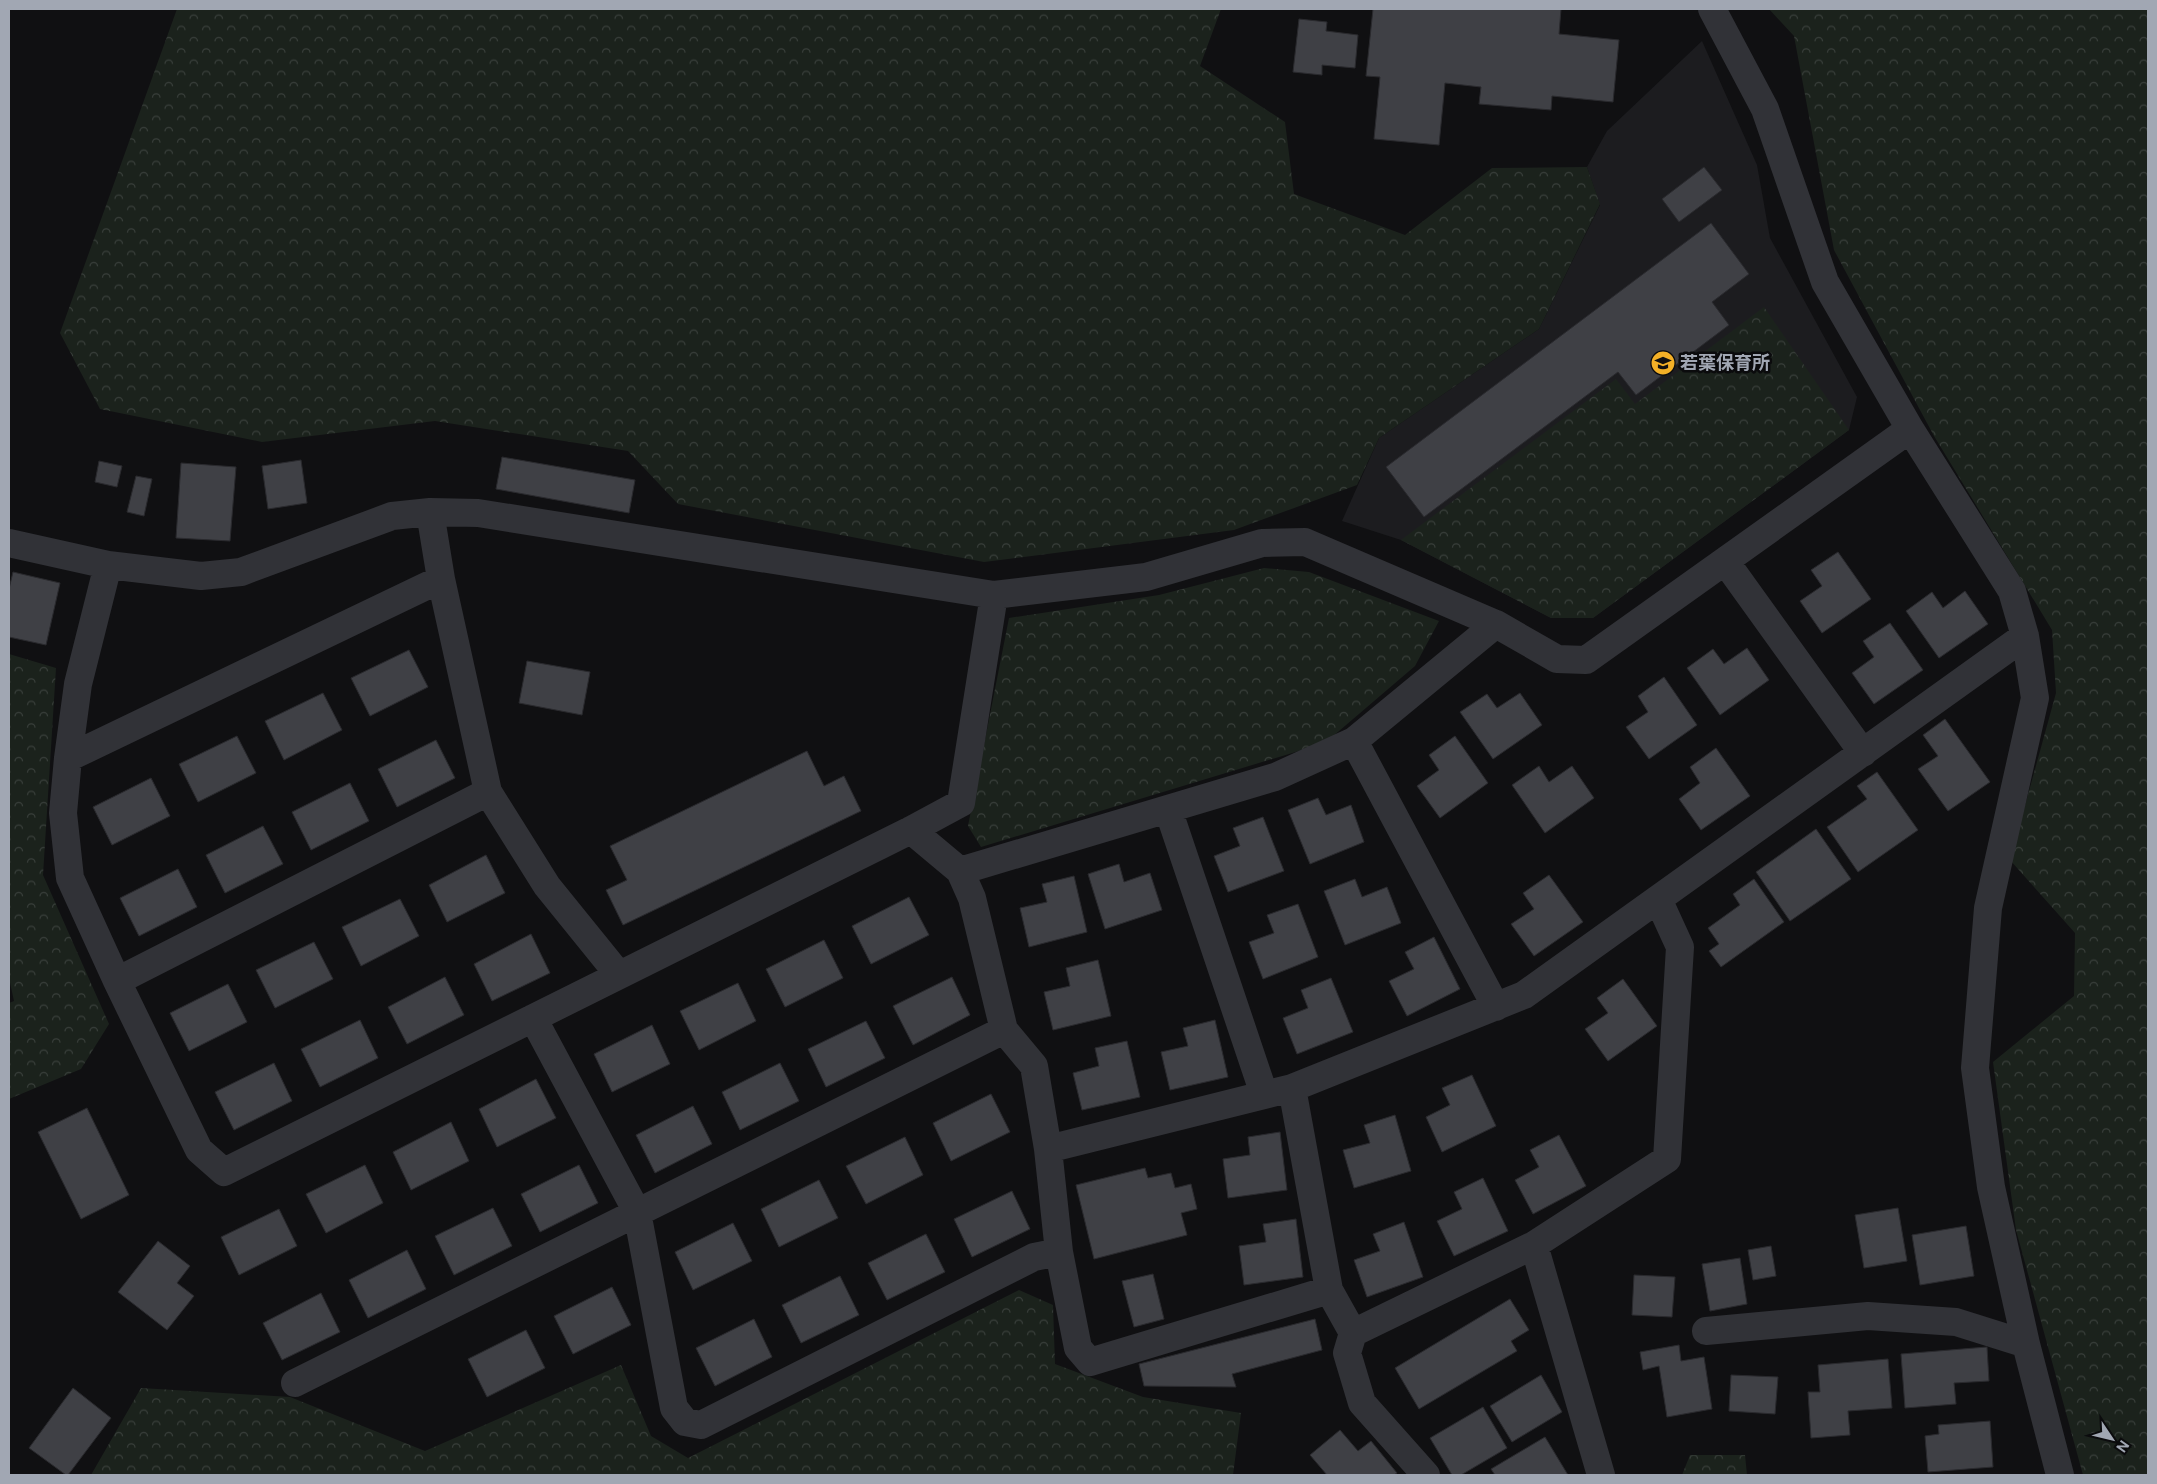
<svg xmlns="http://www.w3.org/2000/svg" width="2157" height="1484" viewBox="0 0 2157 1484" font-family="'Public Sans','Noto Sans JP',sans-serif">
<style>
.built{fill:#1c1c1f}
.forest{fill:url(#forest-crowns)}
.building{fill:#3f4045;stroke:#2a2a2e}
.lines{fill:none;stroke-linecap:round;stroke-linejoin:round}
.minor{stroke:#313237;stroke-width:28}
.labels{text-anchor:middle;stroke-width:5;stroke-linejoin:round;paint-order:stroke}
.poi-label{font-size:18px;font-weight:bold;fill:#a1a7b3;stroke:#0b0b0d;text-anchor:start}
</style>
<defs>
<pattern id="forest-crowns" width="20" height="18" patternUnits="userSpaceOnUse" patternTransform="scale(1.25)"><rect width="20" height="18" fill="#1b221c"/><path d="M2 6a3 3 0 1 1 6 0M12 15a3 3 0 1 1 6 0" fill="none" stroke="#393f3b"/></pattern>
</defs>
<rect width="100%" height="100%" fill="#101012"/>
<!-- built -->
<path class="built" d="M1702 41 1757 165 1770 238 1857 397 1849 430 1593 618H1551L1401 540 1342 521 1379 438 1539 329 1600 205 1587 167 1607 131Z"/>
<!-- forest -->
<path class="forest" d="M177 9H1221L1200 66 1285 122 1294 194 1405 235 1492 168 1587 167 1600 204 1539 329 1379 438 1357 485 1234 530 984 562 678 504 628 451 435 421 262 442 100 409 60 333Z
M1769 9H2148V1475H2083L2016 1230 1993 1062 2074 996 2075 933 2010 860 2056 693 2052 630 1934 436 1834 250 1794 36Z
M1764 307 1849 430 1593 618H1551L1401 540 1616 379 1635 404Z
M1264 568 1309 572 1439 621 1415 666 1325 743 981 847 968 826 1009 618 1159 595Z
M9 654 56 668 43 875 109 1024 81 1069 9 1099V1003L14 1001 9 978Z
M1019 1290 1053 1305 1055 1364 1143 1397 1241 1413 1233 1475H91L141 1388 290 1397 425 1451 621 1365 651 1436 688 1458Z
M1690 1455H1745L1747 1475H1682Z"/>
<!-- building -->
<path class="building" d="M1373 9H1561L1559 34 1619 40 1613 102 1552 96 1551 110 1479 104 1481 87 1445 83 1439 145 1374 139 1380 77 1366 76Z
M1299 19 1327 22 1326 31 1358 35 1355 68 1322 65V75L1293 72Z
M1704 167 1722 190 1679 222 1662 199Z
M1711 223 1749 274 1712 302 1729 325 1636 395 1618 372 1424 517 1386 467Z
M502 457 635 480 629 513 496 489Z
M301 460 307 503 268 509 262 466Z
M99 461 122 466 117 487 95 482Z
M181 463 236 467 230 541 176 538Z
M136 476 152 479 144 516 127 512Z
M1838 552 1871 599 1822 633 1800 601 1822 586 1811 570Z
M13 572 60 583 46 645 9 637V589Z
M1965 591 1988 624 1939 658 1906 611 1932 592 1943 608Z
M1890 623 1923 670 1874 704 1852 673 1874 657 1863 641Z
M1747 648 1769 680 1720 715 1687 668 1713 649 1724 664Z
M409 650 428 687 370 716 351 678Z
M527 661 590 672 582 715 519 703Z
M1664 677 1697 725 1649 759 1626 727 1648 712 1638 696Z
M323 693 342 730 284 760 265 721Z
M1520 693 1542 725 1493 759 1460 712 1487 694 1497 708Z
M1945 719 1990 782 1948 811 1918 769 1938 756 1923 735Z
M237 736 256 773 198 802 179 764Z
M1455 736 1488 783 1440 818 1417 786 1439 770 1429 755Z
M436 740 455 778 397 807 378 769Z
M1716 748 1750 796 1701 830 1679 799 1700 783 1690 767Z
M807 751 824 786 844 776 861 811 623 925 606 890 627 880 610 846Z
M1539 766 1549 782 1572 766 1594 798 1545 833 1512 785Z
M1877 772 1918 830 1858 872 1827 827 1867 799 1857 786Z
M151 778 170 816 112 845 93 807Z
M350 783 369 821 311 850 292 812Z
M1318 798 1326 815 1351 805 1364 842 1310 864 1288 810Z
M1263 817 1284 871 1228 892 1214 856 1240 846 1233 828Z
M263 826 283 864 225 893 206 855Z
M1816 829 1851 879 1790 921 1756 872Z
M486 855 505 893 447 922 429 885Z
M1119 864 1124 882 1150 873 1162 910 1105 929 1088 874Z
M178 869 197 907 139 936 120 898Z
M1549 875 1583 922 1534 956 1511 924 1534 909 1523 893Z
M1074 876 1087 932 1029 947 1020 908 1047 902 1042 884Z
M1355 879 1362 897 1387 887 1401 923 1345 945 1324 891Z
M1754 879 1784 922 1721 967 1709 951 1719 944 1708 928 1740 905 1733 894Z
M909 897 929 935 871 964 852 926Z
M400 899 419 936 361 966 342 927Z
M1298 904 1318 957 1263 979 1249 942 1274 933 1267 915Z
M531 934 550 973 492 1001 474 964Z
M1434 937 1460 989 1407 1016 1389 981 1414 969 1405 952Z
M824 940 843 978 785 1007 766 969Z
M314 942 333 979 275 1008 256 970Z
M1098 960 1111 1016 1053 1030 1044 992 1070 986 1066 968Z
M445 977 464 1015 407 1044 388 1007Z
M952 977 970 1015 913 1045 893 1006Z
M1331 978 1353 1032 1297 1054 1283 1018 1308 1008 1301 990Z
M1623 979 1657 1026 1608 1061 1585 1029 1608 1013 1597 998Z
M738 983 756 1021 699 1050 680 1011Z
M228 984 247 1022 189 1051 170 1013Z
M360 1020 378 1058 320 1087 301 1049Z
M1215 1020 1228 1077 1170 1090 1161 1052 1188 1046 1183 1028Z
M866 1021 885 1058 826 1087 808 1049Z
M652 1025 670 1064 612 1092 594 1054Z
M1127 1041 1140 1097 1082 1110 1073 1073 1099 1066 1095 1048Z
M274 1063 292 1101 234 1130 215 1092Z
M780 1063 799 1101 740 1130 722 1092Z
M1472 1075 1496 1126 1442 1152 1426 1117 1450 1105 1442 1088Z
M536 1079 556 1118 497 1147 479 1109Z
M991 1094 1010 1132 951 1161 933 1123Z
M693 1106 712 1144 655 1173 636 1135Z
M87 1108 129 1195 81 1219 38 1132Z
M1395 1115 1411 1171 1354 1188 1343 1150 1370 1143 1364 1125Z
M451 1122 469 1161 411 1190 393 1152Z
M1280 1132 1287 1190 1228 1198 1223 1159 1250 1155 1248 1137Z
M1559 1135 1586 1186 1533 1214 1515 1180 1539 1167 1530 1150Z
M905 1137 923 1175 866 1204 846 1166Z
M365 1165 383 1203 326 1233 306 1194Z
M579 1165 598 1203 540 1232 521 1194Z
M1145 1168 1148 1178 1171 1173 1175 1188 1191 1184 1197 1209 1181 1213 1187 1235 1094 1259 1076 1185Z
M1483 1178 1508 1231 1454 1256 1437 1221 1462 1209 1454 1192Z
M819 1180 838 1218 779 1247 761 1209Z
M1012 1191 1030 1229 972 1257 954 1219Z
M493 1208 512 1246 454 1275 435 1236Z
M1898 1208 1907 1261 1864 1268 1855 1215Z
M279 1209 297 1246 239 1275 221 1237Z
M1296 1219 1303 1277 1244 1285 1239 1246 1266 1242 1263 1224Z
M1404 1222 1423 1277 1367 1297 1354 1260 1380 1251 1373 1234Z
M733 1223 752 1261 693 1290 675 1252Z
M1966 1226 1974 1276 1920 1285 1912 1235Z
M926 1234 945 1272 887 1300 868 1263Z
M158 1241 190 1266 177 1283 194 1296 167 1330 118 1292Z
M1771 1246 1776 1276 1753 1280 1748 1250Z
M407 1250 426 1289 368 1318 349 1280Z
M1740 1258 1747 1304 1710 1311 1702 1264Z
M1153 1274 1164 1319 1134 1327 1122 1281Z
M1634 1275 1675 1277 1672 1317 1632 1315Z
M840 1276 859 1315 801 1343 782 1305Z
M612 1287 631 1325 573 1354 554 1316Z
M321 1293 340 1332 282 1360 263 1323Z
M1510 1299 1529 1330 1511 1341 1517 1351 1419 1409 1395 1368Z
M754 1319 772 1357 715 1386 696 1348Z
M1315 1319 1322 1350 1232 1374 1236 1387 1144 1386 1139 1364Z
M526 1330 545 1368 487 1397 468 1359Z
M1679 1345 1681 1361 1704 1357 1712 1409 1667 1417 1659 1366 1643 1370 1640 1352Z
M1987 1347 1989 1381 1954 1383 1956 1404 1905 1408 1901 1354Z
M1888 1359 1892 1408 1848 1411 1850 1435 1811 1438 1808 1392H1820L1818 1365Z
M1541 1375 1562 1412 1512 1442 1490 1406Z
M1731 1375 1778 1377 1775 1414 1729 1411Z
M73 1388 111 1418 68 1475H66L29 1448Z
M1483 1407 1507 1448 1461 1475H1452L1430 1438Z
M1990 1421 1993 1467 1928 1472 1925 1436 1939 1434 1938 1425Z
M1340 1430 1358 1451 1371 1441 1397 1473 1394 1475H1327L1310 1455Z
M1545 1437 1568 1475H1495L1491 1469Z"/>
<g class="lines">
<!-- minor -->
<path class="minor" d="M1712 9 1765 109 1825 282 1910 429 2012 591 2025 636 2035 698 1988 908 1975 1068 1991 1187 2026 1344 2060 1475
M430 512 441 579 488 792 547 886 619 975
M9 543 108 565 201 576 241 572 392 516 430 512 478 513 994 595 1146 577 1262 543 1305 542 1496 624 1557 659 1586 660 1910 429
M1725 561 1863 753
M108 565 78 684 68 758 63 813 70 878 117 981 199 1150 224 1172 911 830 961 803 994 595
M1354 741 1496 1007
M68 758 441 579
M1168 809 1264 1094
M960 871 1275 777 1354 741 1496 624
M117 981 488 792
M533 1018 637 1212 674 1408 685 1422 701 1425 1034 1257 1059 1252 1048 1149 1034 1066 1004 1030 972 898 960 871 911 830
M1292 1088 1329 1290 1353 1333
M1048 1149 1292 1088 1524 995 2025 636
M1534 1245 1601 1475
M1059 1252 1078 1348 1090 1362 1329 1290
M1706 1331 1868 1316 1956 1322 2026 1344
M295 1383 1004 1030
M1426 1475 1362 1403 1347 1353 1353 1333 1534 1245 1667 1159 1680 947 1658 899"/>
</g>
<!-- icons -->
<defs>
<symbol id="school-disc" viewBox="-11 -11 22 22"><circle r="9.5" fill="#f3b027" stroke="#0b0b0d"/><path d="M0-5L7-2L0 1L-7-2ZM-4 1L0 2.5L4 1V4Q0 6-4 4Z" fill="#111"/></symbol>
</defs>
<g fill-rule="evenodd">
<use href="#school-disc" x="1649" y="349" width="28" height="28"/>
</g>
<g class="labels">
<!-- poi labels -->
<g class="poi-label">
<text x="1680" y="369">若葉保育所</text>
</g>
</g>
<!-- border -->
<rect width="2157" height="1484" fill="none" stroke="#a1a7b3" stroke-width="20"/>
<!-- north arrow -->
<g transform="translate(2112 1439) rotate(125)" stroke="#0b0b0d" stroke-width="4" paint-order="stroke">
<path d="M0-4L9 19L0 12L-9 19Z" fill="#a1a7b3"/>
<text y="-8" font-size="14" font-weight="bold" text-anchor="middle" fill="#a1a7b3">N</text>
</g>
</svg>
